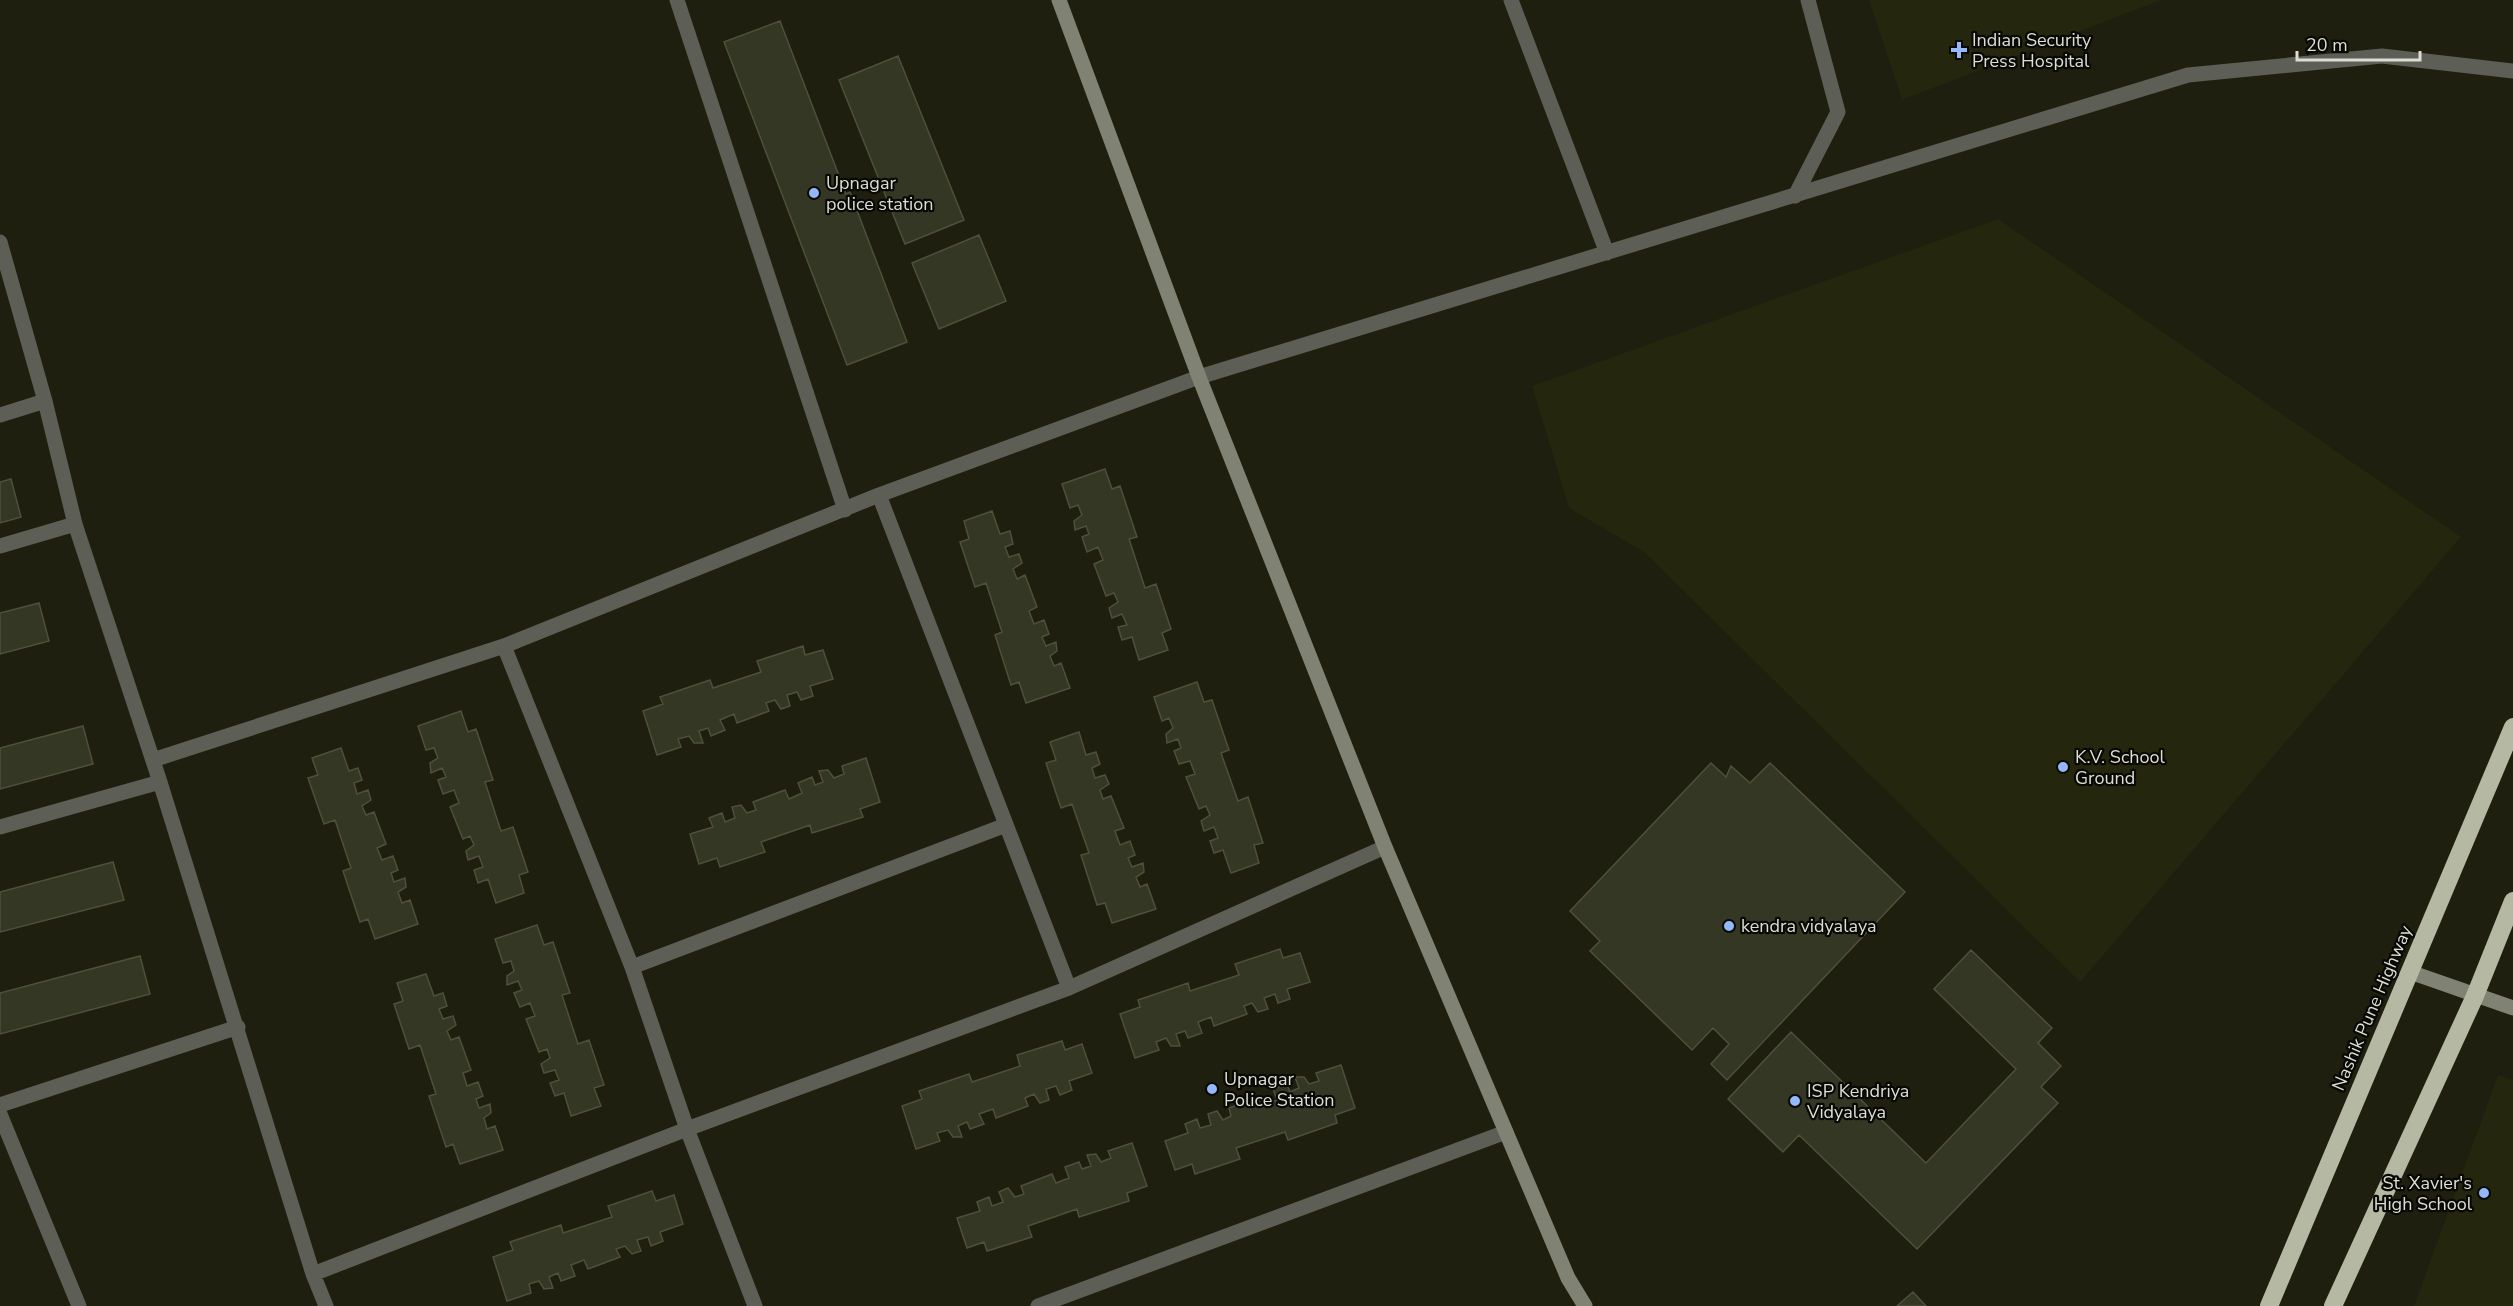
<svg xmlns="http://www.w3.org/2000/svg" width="2513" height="1306" viewBox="0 0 2513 1306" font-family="'Nunito Sans',sans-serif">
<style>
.built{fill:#24260e}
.building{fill:#353725;stroke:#4e503e;stroke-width:1.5}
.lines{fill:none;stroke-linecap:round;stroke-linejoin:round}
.street{stroke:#5d5e55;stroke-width:15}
.secondary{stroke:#808274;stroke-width:15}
.highway{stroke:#b5b8a3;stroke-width:18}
.poi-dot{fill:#94b7fd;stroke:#080903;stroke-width:2}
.labels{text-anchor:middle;stroke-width:4.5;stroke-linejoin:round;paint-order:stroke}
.poi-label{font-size:18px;fill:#ddded3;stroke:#080903;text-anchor:start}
.street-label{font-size:18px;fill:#ddded3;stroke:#080903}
</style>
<rect width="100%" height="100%" fill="#1e1f0e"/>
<!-- built -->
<path class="built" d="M1869 0H2161L1902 100Z
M1998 219 2461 537 2080 982 1644 552 1569 508 1532 386Z
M2498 1075 2513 1080V1306H2414Z"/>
<!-- building -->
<path class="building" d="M780 21 846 194 850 192 907 342 847 365 724 42Z
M898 56 964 220 905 244 839 80Z
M979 235 1006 301 939 329 912 263Z
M1105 469 1112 489 1120 486 1137 537 1129 539 1145 588 1156 584 1171 629 1162 633 1168 650 1139 660 1132 637 1122 640 1118 627 1127 625 1122 614 1112 618 1109 608 1118 602 1114 593 1106 596 1094 564 1103 560 1098 547 1087 552 1082 537 1089 534 1086 526 1075 530 1074 521 1082 515 1078 505 1070 508 1062 484Z
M11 479 21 517 0 523V482Z
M992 511 1000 534 1010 531 1013 544 1005 547 1009 557 1019 554 1022 563 1013 569 1017 579 1025 575 1037 607 1029 611 1034 624 1044 620 1049 634 1042 637 1046 646 1056 642 1057 651 1050 656 1054 666 1061 663 1070 688 1026 703 1019 682 1011 685 995 635 1002 632 986 583 975 587 960 542 969 539 964 521Z
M39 603 49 641 0 654V613Z
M803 646 805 655 823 650 833 679 810 686 813 696 801 700 797 692 787 695 790 706 781 709 775 700 766 703 769 711 737 723 734 714 720 720 725 730 711 736 708 728 699 731 703 743H694L689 736 678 739 681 747 657 755 643 711 663 704 660 697 710 680 713 688 761 672 757 661Z
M1197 682 1204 702 1212 700 1229 750 1221 753 1238 801 1248 797 1263 843 1254 845 1259 863 1231 873 1223 850 1214 853 1210 841 1218 838 1214 827 1204 831 1201 821 1210 815 1206 806 1199 809 1186 777 1195 774 1190 761 1179 764 1174 751 1181 748 1178 739 1167 743 1166 734 1173 728 1169 718 1162 721 1154 697Z
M461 711 468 732 476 729 493 780 485 782 501 831 513 827 528 872 519 875 524 893 496 903 488 879 478 883 474 870 483 867 479 856 468 860 466 851 474 845 470 836 463 839 450 807 459 803 454 790 443 794 438 780 446 777 442 768 431 773 430 763 438 758 434 748 426 750 418 726Z
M83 726 93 764 0 789V748Z
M1079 732 1086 755 1096 752 1100 764 1092 768 1095 778 1105 775 1109 784 1100 790 1103 799 1111 796 1124 828 1115 831 1120 845 1130 841 1135 855 1128 858 1132 867 1143 863 1144 872 1136 877 1140 887 1147 884 1156 909 1112 923 1105 903 1097 905 1081 855 1089 853 1072 804 1061 808 1046 763 1056 760 1050 742Z
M341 748 349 771 358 768 362 780 354 783 357 794 368 790 371 800 362 806 366 815 374 812 386 844 377 848 382 860 393 856 398 870 391 873 394 882 405 878 406 887 398 892 402 903 410 900 418 924 375 939 368 919 360 922 343 871 351 868 335 820 324 824 308 778 318 775 312 758Z
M866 758 880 802 860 809 863 817 812 833 810 825 761 842 765 852 720 867 717 858 699 864 690 834 713 827 709 818 722 813 725 822 735 818 732 807 741 805 747 813 756 810 753 802 785 790 789 799 802 793 798 783 812 777 815 785 823 782 819 771 828 770 834 778 844 774 842 766Z
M1711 763 1726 777 1731 766 1750 783 1770 763 1905 892 1727 1080 1711 1064 1729 1044 1713 1028 1692 1050 1590 951 1600 941 1570 911Z
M113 862 124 900 0 932V892Z
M537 925 544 945 553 942 570 993 562 995 578 1044 589 1040 604 1085 594 1088 601 1106 571 1116 564 1093 555 1096 550 1083 559 1080 555 1070 544 1073 541 1064 550 1058 547 1049 539 1052 526 1019 535 1016 530 1003 520 1007 514 993 522 990 518 981 507 985V976L514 971 511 961 503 963 495 939Z
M1280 949 1283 958 1300 953 1310 982 1287 989 1290 999 1278 1003 1275 994 1264 998 1268 1009 1258 1012 1252 1003 1244 1006 1247 1014 1214 1026 1211 1017 1198 1022 1202 1033 1188 1038 1185 1031 1176 1034 1180 1046H1171L1166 1038 1156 1042 1159 1050 1135 1058 1120 1014 1140 1007 1138 1000 1188 983 1190 991 1239 975 1235 964Z
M1971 950 2052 1028 2038 1043 2061 1066 2041 1087 2058 1103 1917 1249 1799 1135 1783 1152 1728 1099 1791 1032 1926 1163 2016 1069 1934 989Z
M140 956 150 994 0 1034V993Z
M426 974 434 996 443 993 447 1006 439 1009 443 1019 453 1016 456 1025 447 1031 451 1040 459 1037 471 1070 463 1073 467 1086 478 1082 483 1096 476 1099 479 1108 490 1104 491 1113 484 1118 487 1129 495 1126 503 1150 460 1164 453 1144 446 1147 429 1096 436 1094 420 1045 409 1049 394 1004 403 1001 397 983Z
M1062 1041 1065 1050 1082 1044 1092 1073 1069 1081 1072 1090 1060 1095 1056 1086 1046 1089 1049 1100 1040 1103 1034 1094 1025 1098 1028 1106 996 1118 993 1109 979 1114 984 1124 970 1129 967 1122 958 1126 962 1137H953L948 1130 937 1133 940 1141 916 1149 902 1106 922 1099 919 1091 969 1074 972 1082 1020 1066 1017 1055Z
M1341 1065 1355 1108 1335 1115 1337 1123 1288 1140 1285 1132 1236 1148 1240 1159 1195 1174 1192 1164 1175 1170 1165 1141 1188 1133 1185 1124 1197 1119 1200 1128 1211 1125 1208 1114 1217 1111 1223 1120 1231 1116 1229 1108 1261 1096 1264 1105 1277 1100 1273 1089 1287 1084 1290 1092 1299 1088 1295 1077H1304L1309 1084 1319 1081 1316 1073Z
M1132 1143 1147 1186 1127 1193 1129 1201 1079 1217 1077 1209 1028 1226 1032 1237 987 1251 984 1242 967 1248 957 1218 980 1211 977 1202 989 1197 992 1206 1003 1202 999 1192 1008 1188 1015 1197 1024 1194 1021 1186 1052 1174 1056 1183 1069 1178 1065 1167 1079 1162 1082 1169 1091 1166 1087 1155 1096 1154 1101 1162 1111 1158 1108 1151Z
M652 1191 656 1201 674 1195 683 1224 660 1232 663 1241 651 1246 648 1237 637 1240 641 1251 632 1254 625 1246 616 1249 620 1257 588 1269 584 1260 571 1265 575 1276 561 1281 558 1273 549 1277 553 1288 544 1289 539 1281 529 1284 531 1293 507 1301 493 1257 513 1250 510 1242 561 1225 563 1233 612 1217 608 1206Z
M1913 1292 1926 1306H1897Z"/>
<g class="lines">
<!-- street -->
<path class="street" d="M677 0 845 510
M1511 0 1607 253
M1795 196 1838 112 1808 0
M0 242 45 401 75 524 160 782 313 1274 326 1306
M0 415 45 401
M879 495 1069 988
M0 546 75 524
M504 646 632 967 687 1129 755 1306
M153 760 504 646 879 495 1199 377 2188 75 2382 56 2513 71
M0 827 160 782
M632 967 1006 825
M0 1105 238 1027
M0 1114 79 1306
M313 1274 687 1129 1069 988 1385 847
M1038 1306 1506 1132"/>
<!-- secondary -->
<path class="secondary" d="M1059 0 1199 377 1385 847 1568 1278 1585 1306
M2410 972 2513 1008"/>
<!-- highway -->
<path class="highway" d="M2269 1306 2513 727
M2333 1306 2475 996 2513 901"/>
</g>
<!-- markers -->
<g class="poi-dot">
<path d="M1956 41h6v6h6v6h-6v6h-6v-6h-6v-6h6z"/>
<circle cx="814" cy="193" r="6"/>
<circle cx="2063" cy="767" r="6"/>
<circle cx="1729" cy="926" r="6"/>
<circle cx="1212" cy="1089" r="6"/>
<circle cx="1795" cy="1101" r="6"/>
<circle cx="2484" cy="1193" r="6"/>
</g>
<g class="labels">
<!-- poi labels -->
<g class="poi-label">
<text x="1972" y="46">Indian Security<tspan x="1972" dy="21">Press Hospital</tspan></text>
<text x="826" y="189">Upnagar<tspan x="826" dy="21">police station</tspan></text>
<text x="2075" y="763">K.V. School<tspan x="2075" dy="21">Ground</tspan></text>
<text x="1741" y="932">kendra vidyalaya</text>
<text x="1224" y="1085">Upnagar<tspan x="1224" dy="21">Police Station</tspan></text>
<text x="1807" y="1097">ISP Kendriya<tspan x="1807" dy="21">Vidyalaya</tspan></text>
<text x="2472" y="1189" text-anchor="end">St. Xavier's<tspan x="2472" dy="21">High School</tspan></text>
</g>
<!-- street labels -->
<g class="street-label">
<text transform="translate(2372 1008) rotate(-67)" y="6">Nashik Pune Highway</text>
</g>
</g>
<!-- scale -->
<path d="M2297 51v9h123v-9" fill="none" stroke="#ddded3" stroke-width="3"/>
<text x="2306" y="51" font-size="18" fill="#ddded3" stroke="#080903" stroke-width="4.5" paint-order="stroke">20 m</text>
</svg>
